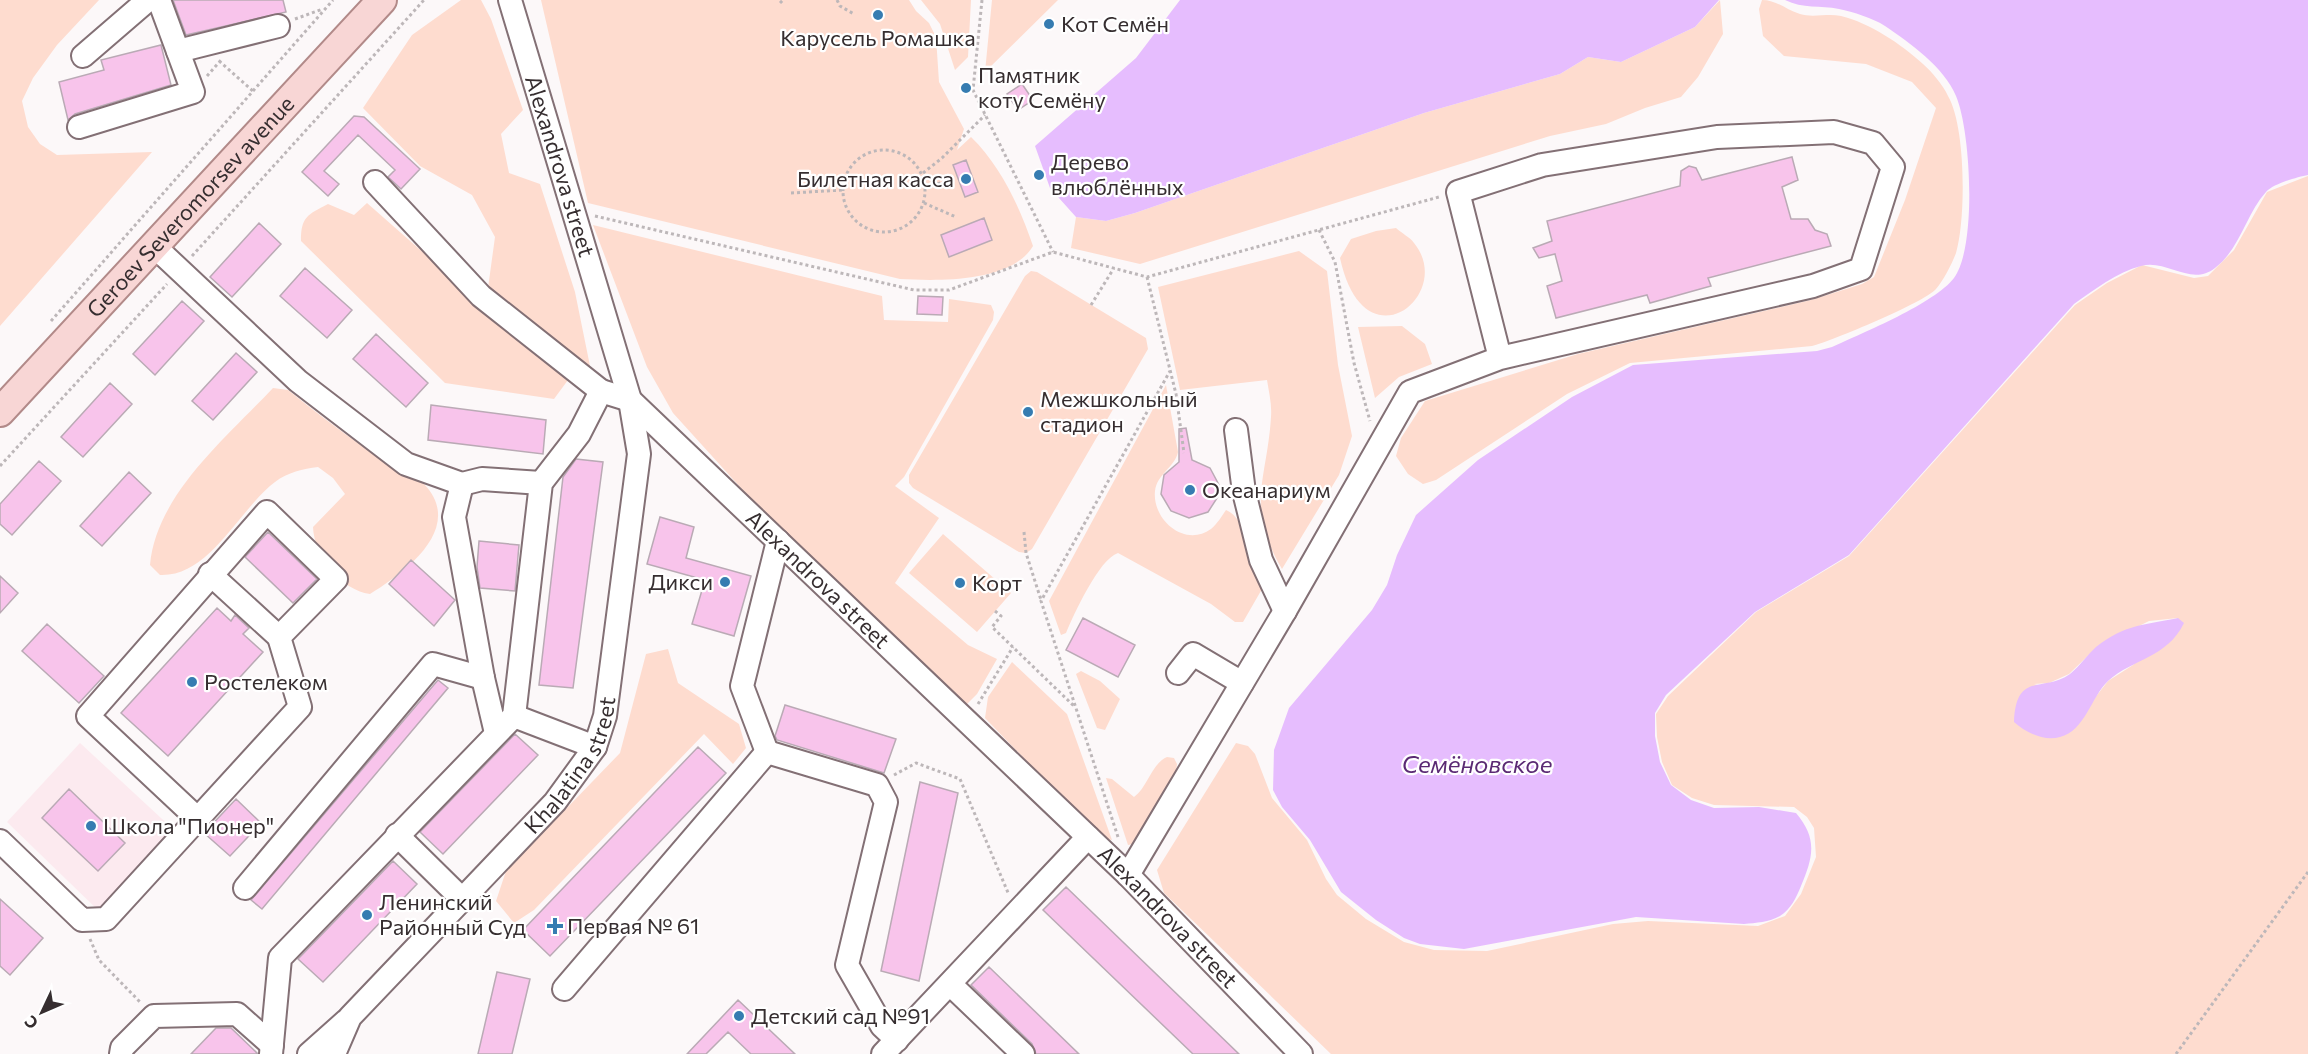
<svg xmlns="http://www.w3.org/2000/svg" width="2308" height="1054" viewBox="0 0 2308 1054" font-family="Commissioner,sans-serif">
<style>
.built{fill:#fceaef}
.green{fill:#fedccf;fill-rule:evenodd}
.water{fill:#e6bdfe}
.building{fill:#f8c4eb;stroke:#baaab5;stroke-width:1.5}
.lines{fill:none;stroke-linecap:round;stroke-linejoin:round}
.minor-casing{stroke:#837075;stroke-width:26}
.major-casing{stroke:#b28a89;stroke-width:32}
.path{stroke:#bdb7b9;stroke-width:3;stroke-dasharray:3 3;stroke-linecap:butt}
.minor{stroke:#fff;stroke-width:22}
.major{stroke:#f8d6d5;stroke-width:28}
.poi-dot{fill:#367cb1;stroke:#fff;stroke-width:2}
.labels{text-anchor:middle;stroke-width:4.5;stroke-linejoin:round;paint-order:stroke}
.poi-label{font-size:22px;fill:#362e30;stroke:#fff;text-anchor:start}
.street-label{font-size:22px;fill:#362e30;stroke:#fff}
.water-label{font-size:24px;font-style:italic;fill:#5b2a74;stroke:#fff}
</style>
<rect width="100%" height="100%" fill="#fcf8f9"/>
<!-- built -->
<path class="built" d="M80 743 175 831 100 912 7 822Z"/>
<!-- green -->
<path class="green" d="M0 0H99L57 45 33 78 22 101 28 127 40 144 57 155 152 152 0 326Z
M461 0H481L491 19 523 110 501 134 509 173 540 184 575 292 590 366 573 360 488 288 495 237 472 195 420 166 363 108 412 35Z
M541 0H909L916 11 929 23 936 37 939 82 964 129 957 150 971 137C1000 165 1020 207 1033 246 1011 283 938 281 900 279L588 203Z
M921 0H971L968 57 955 70 940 24Z
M992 0H1058L985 72Z
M1720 0 1723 34 1698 77 1681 97 1645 108 1606 124 1550 136 1140 264 1071 248 1076 217 1106 221 1135 213 1424 113 1560 74 1588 57 1621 62 1695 27Z
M1762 0C1777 0 1786 10 1800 14 1813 18 1828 13 1841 16 1870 23 1901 44 1923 64 1932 72 1943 85 1948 96 1966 127 1966 219 1956 253 1952 264 1943 281 1936 289 1925 302 1832 341 1812 346L1630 363 1567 394 1436 480 1423 484 1408 474 1396 456 1401 438 1425 401 1578 354 1811 300 1862 284 1874 277 1905 200 1936 108 1912 82 1866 64 1784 56 1763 36 1759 9Z
M2308 176V1054H1331L1164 893 1157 870 1236 743 1248 746 1255 754 1272 798 1307 840 1326 879 1337 895 1366 919 1404 942 1434 950 1487 951 1613 924 1648 921 1758 926 1785 916 1801 894 1816 857 1814 828 1807 817 1794 807 1714 805 1692 798 1672 785 1662 762 1657 737 1656 714 1668 696 1756 612 1849 556 2075 305 2107 283 2142 265 2194 278 2208 276 2234 250 2267 192ZM2178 618 2133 665 2108 681 2094 699 2034 684 2049 683 2069 674 2097 647 2149 621Z
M367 203 568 380 554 399 445 383 301 241C301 217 307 215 328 204L354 215Z
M593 225 882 296 884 320 948 322 949 299 991 305 994 312 993 320 904 477 895 486 939 518 895 583 968 645 997 659 977 694 965 706 750 498 673 413 647 367Z
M1396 228C1401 233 1410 237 1414 243 1456 294 1364 369 1340 258L1351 239 1376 231Z
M1299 251 1327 271 1338 365 1352 436 1339 475 1282 569C1245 506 1267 481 1271 417 1272 405 1269 392 1267 380L1180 390 1158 287Z
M1031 271 1037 272 1146 338 1148 349 1032 549 1026 553 1019 552 913 488 909 483V475L1025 276Z
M1402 326 1425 344 1432 364 1399 377 1375 398 1358 327Z
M1166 385 1178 452C1175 467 1157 474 1155 491 1152 520 1185 548 1211 529 1217 524 1222 516 1226 510 1247 518 1257 568 1262 589L1243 622H1235L1211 604 1118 553C1099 559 1074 614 1066 633L1061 635 1049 601Z
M273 388 288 390C313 410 339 430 365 448 383 460 409 469 424 484 466 528 404 573 370 594 341 590 314 556 313 527L345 494 333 478 318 467C303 469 288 472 275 482 239 509 210 577 160 575L150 565C156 495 227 437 273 388Z
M943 534 1011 593 977 632 909 573Z
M668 649 678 683 739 724 746 748 733 764 704 734 534 910 514 923 496 901 506 871 620 753 646 654Z
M1012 662 1067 714 1112 840 1100 837 985 718 988 697Z
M1081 671 1100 681 1120 699 1105 730 1097 728 1076 674Z
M1167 757 1174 758 1177 764 1176 772 1133 844 1128 845 1106 778 1112 779 1134 797C1148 787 1151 764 1167 757Z"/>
<!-- water -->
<path class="water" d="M1180 0H1719L1695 27 1621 62 1588 57 1560 74 1424 113 1135 213 1106 221 1076 217 1050 188 1035 146 1136 58Z
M1785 0H2308V175C2297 177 2273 184 2266 192 2246 214 2240 249 2215 268 2191 287 2167 259 2141 266 2117 272 2094 290 2074 304L1849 555 1755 612 1666 695 1655 713V736L1660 762 1671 785 1691 800 1714 808 1759 807 1796 813C1818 839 1813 857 1801 886 1796 898 1791 909 1780 916 1769 922 1756 923 1744 924L1636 917 1464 949 1420 944 1404 938 1376 920 1341 892 1310 840 1282 807 1273 790 1274 750 1289 708 1372 610 1387 585 1397 555 1416 515 1478 460 1572 397 1633 365 1817 351 1832 347C1863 333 1935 303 1954 278 1977 247 1971 131 1956 96 1944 67 1910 43 1885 26 1873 18 1853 12 1839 9 1820 5 1803 9 1785 0Z
M2178 618 2184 623C2167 658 2134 658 2108 681 2091 697 2085 731 2060 737 2044 742 2025 732 2014 722 2016 671 2043 693 2070 674 2080 666 2087 655 2096 647 2125 624 2145 625 2178 618Z"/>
<!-- building -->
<path class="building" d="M173 0H283L286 12 186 35Z
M161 45 171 85 75 114 68 120 59 82 104 70 101 60Z
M1022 84 1033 100 1018 110 1007 94Z
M354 116 364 117 420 169 401 189 388 177 395 170 358 135 324 171 339 184 328 196 302 172Z
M1792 157 1798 180 1782 187 1791 219H1808L1815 230 1827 234 1831 246 1708 278 1711 286 1650 303 1647 295 1556 318 1547 286 1562 281 1555 254 1539 258 1533 248 1552 241 1547 221 1680 186 1681 171 1689 166 1696 168 1702 180Z
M966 160 978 192 965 197 953 165Z
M984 218 992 240 949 257 941 235Z
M259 223 281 244 232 297 210 277Z
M305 268 352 310 327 338 280 296Z
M918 296 943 297 942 315 917 314Z
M182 301 204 321 155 375 133 354Z
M376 334 428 383 406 407 353 359Z
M236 353 257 372 213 420 192 401Z
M110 383 132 404 83 457 61 437Z
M431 405 546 420 543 454 428 440Z
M1186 428 1192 460 1210 468 1219 485V495L1208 512 1189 518 1171 511 1161 494 1164 475 1179 462V429Z
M576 459 603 462 573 688 539 685 563 477Z
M39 461 61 481 12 535 0 524V504Z
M129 472 151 493 102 546 80 526Z
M660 517 694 527 686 558 751 576 734 636 692 624 705 580 647 564Z
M268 532 317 579 293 603 245 557Z
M479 541 519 545 515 591 480 588 477 567Z
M411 560 455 600 434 626 389 584Z
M0 576 18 593 0 613Z
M217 608 231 621 235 615 249 628 243 634 263 652 168 756 121 713Z
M1083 618 1135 645 1118 677 1066 650Z
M47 624 104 676 79 703 22 651Z
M438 680 448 688 262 909 251 900Z
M785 705 896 739 884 773 777 740 775 736Z
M515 734 538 755 443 854 420 832Z
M698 747 726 773 550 956 523 930Z
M920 782 958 793 919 981 881 971Z
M69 789 125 843 98 871 42 818Z
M236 799 261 823 230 856 204 833Z
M393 861 417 884 323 982 298 959Z
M1066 887 1239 1054H1193L1043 910Z
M0 899 43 938 10 975 0 966Z
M989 967 1079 1054H1036L1032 1044 971 985Z
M497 972 530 979 512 1054H478Z
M738 1000 795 1054H751L728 1032 706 1054H687Z
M216 1028H231L258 1054H191Z"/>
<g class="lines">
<defs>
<g id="minor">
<path d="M178 51 278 26"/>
<path d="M83 56 148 0"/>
<path d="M79 127 193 92 159 0"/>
<path d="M375 182 481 296 601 391"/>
<path d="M153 245 298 381 406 464 462 484 482 479 541 483"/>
<path d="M1236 430 1244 492 1261 560 1285 611"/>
<path d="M462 484 454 517 483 678 496 733"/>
<path d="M210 574 279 637"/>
<path d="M1178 673 1193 654 1242 683"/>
<path d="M514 716 595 747"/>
<path d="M767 752 742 686 778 541"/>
<path d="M397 835 463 900"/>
<path d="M0 841 82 920 106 919 300 707 279 637 336 579 267 512 88 716 199 820"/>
<path d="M1128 875 1285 611 1410 392 1500 358 1813 286 1861 269 1893 167 1873 143 1834 132 1717 137 1542 165 1458 192 1500 358"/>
<path d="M245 888 433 664 483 678"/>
<path d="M950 984 1023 1054"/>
<path d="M564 989 767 752 877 785 886 802 847 965 882 1026 897 1040"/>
<path d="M121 1054 122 1048 154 1016 237 1014 272 1045"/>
<path id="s1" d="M271 1054 280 958 514 716 541 483 579 434 601 391 630 400 1128 875 1301 1054"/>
<path d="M309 1054 346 1021"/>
<path id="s2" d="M334 1054 350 1017 555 802 595 747 605 716 639 454 630 400 510 0"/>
<path d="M883 1054 1088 837"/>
</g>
<g id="major">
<path id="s3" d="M0 412 382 0"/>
</g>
</defs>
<!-- minor casing -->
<use href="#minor" class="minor-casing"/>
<!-- major casing -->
<use href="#major" class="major-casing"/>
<!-- path -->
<path class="path" d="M837 0 840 6 854 14
M982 0 973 90 1053 252
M780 3 783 0
M295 19 323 9
M219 61 253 91
M207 76 221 60
M843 191a41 41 0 1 1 82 0a41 41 0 1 1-82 0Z
M923 173 942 158 985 115
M926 187 954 179
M791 193 843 190
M924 203 956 217
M595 216 914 290H949L1053 252 1147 277 1439 197
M1319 230 1335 262 1354 363 1370 421
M192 256 424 0
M1147 277 1176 394 1184 453
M1091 305 1114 268
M51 321 333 0
M0 466 167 284
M1024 532 1026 553 1041 600
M995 611 1001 616 992 627 1074 706
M978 704 1013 647
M894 775 916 763 960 779 1009 895
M1118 837 1041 601 1170 371
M90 939 99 960 141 1003
M2176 1054 2308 872"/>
<!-- minor -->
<use href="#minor" class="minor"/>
<!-- major -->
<use href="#major" class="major"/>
</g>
<!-- markers -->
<g class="poi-dot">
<circle cx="878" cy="15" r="6"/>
<circle cx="1049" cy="24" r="6"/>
<circle cx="966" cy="88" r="6"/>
<circle cx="1039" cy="175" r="6"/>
<circle cx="966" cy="179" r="6"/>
<circle cx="1028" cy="412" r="6"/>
<circle cx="1190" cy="490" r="6"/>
<circle cx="725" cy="582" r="6"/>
<circle cx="960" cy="583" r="6"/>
<circle cx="192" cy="682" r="6"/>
<circle cx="91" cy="826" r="6"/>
<circle cx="367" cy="915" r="6"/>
<path d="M552 917h6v6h6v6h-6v6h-6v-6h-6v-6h6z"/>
<circle cx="739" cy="1016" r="6"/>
</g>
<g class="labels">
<!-- poi labels -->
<g class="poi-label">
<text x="1061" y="32">Кот Семён</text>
<text x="878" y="46" text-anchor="middle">Карусель Ромашка</text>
<text x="978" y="83">Памятник<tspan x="978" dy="25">коту Семёну</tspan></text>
<text x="1051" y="170">Дерево<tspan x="1051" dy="25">влюблённых</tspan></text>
<text x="954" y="187" text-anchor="end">Билетная касса</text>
<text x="1040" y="407">Межшкольный<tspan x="1040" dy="25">стадион</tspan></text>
<text x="1202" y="498">Океанариум</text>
<text x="713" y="590" text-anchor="end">Дикси</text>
<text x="972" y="591">Корт</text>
<text x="204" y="690">Ростелеком</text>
<text x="103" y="834">Школа "Пионер"</text>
<text x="379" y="910">Ленинский<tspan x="379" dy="25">Районный Суд</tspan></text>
<text x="567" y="934">Первая № 61</text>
<text x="751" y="1024">Детский сад №91</text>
</g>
<!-- street labels -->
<g class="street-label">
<text transform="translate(560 166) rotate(73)" y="8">Alexandrova street</text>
<text dy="8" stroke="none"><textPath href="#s3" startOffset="280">Geroev Severomorsev avenue</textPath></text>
<text dy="8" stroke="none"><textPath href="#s1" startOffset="1068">Alexandrova street</textPath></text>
<text dy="8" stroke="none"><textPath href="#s2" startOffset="378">Khalatina street</textPath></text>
<text dy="8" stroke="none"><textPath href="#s1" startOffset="1554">Alexandrova street</textPath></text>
</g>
<!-- water labels -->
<g class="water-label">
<text x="1477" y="773">Семёновское</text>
</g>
</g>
<!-- north arrow -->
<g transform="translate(42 1012) rotate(226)" stroke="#ffffff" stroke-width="4.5" paint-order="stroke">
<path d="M0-4.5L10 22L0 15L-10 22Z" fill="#362e30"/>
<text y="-9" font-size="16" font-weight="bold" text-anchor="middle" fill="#362e30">С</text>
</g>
</svg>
